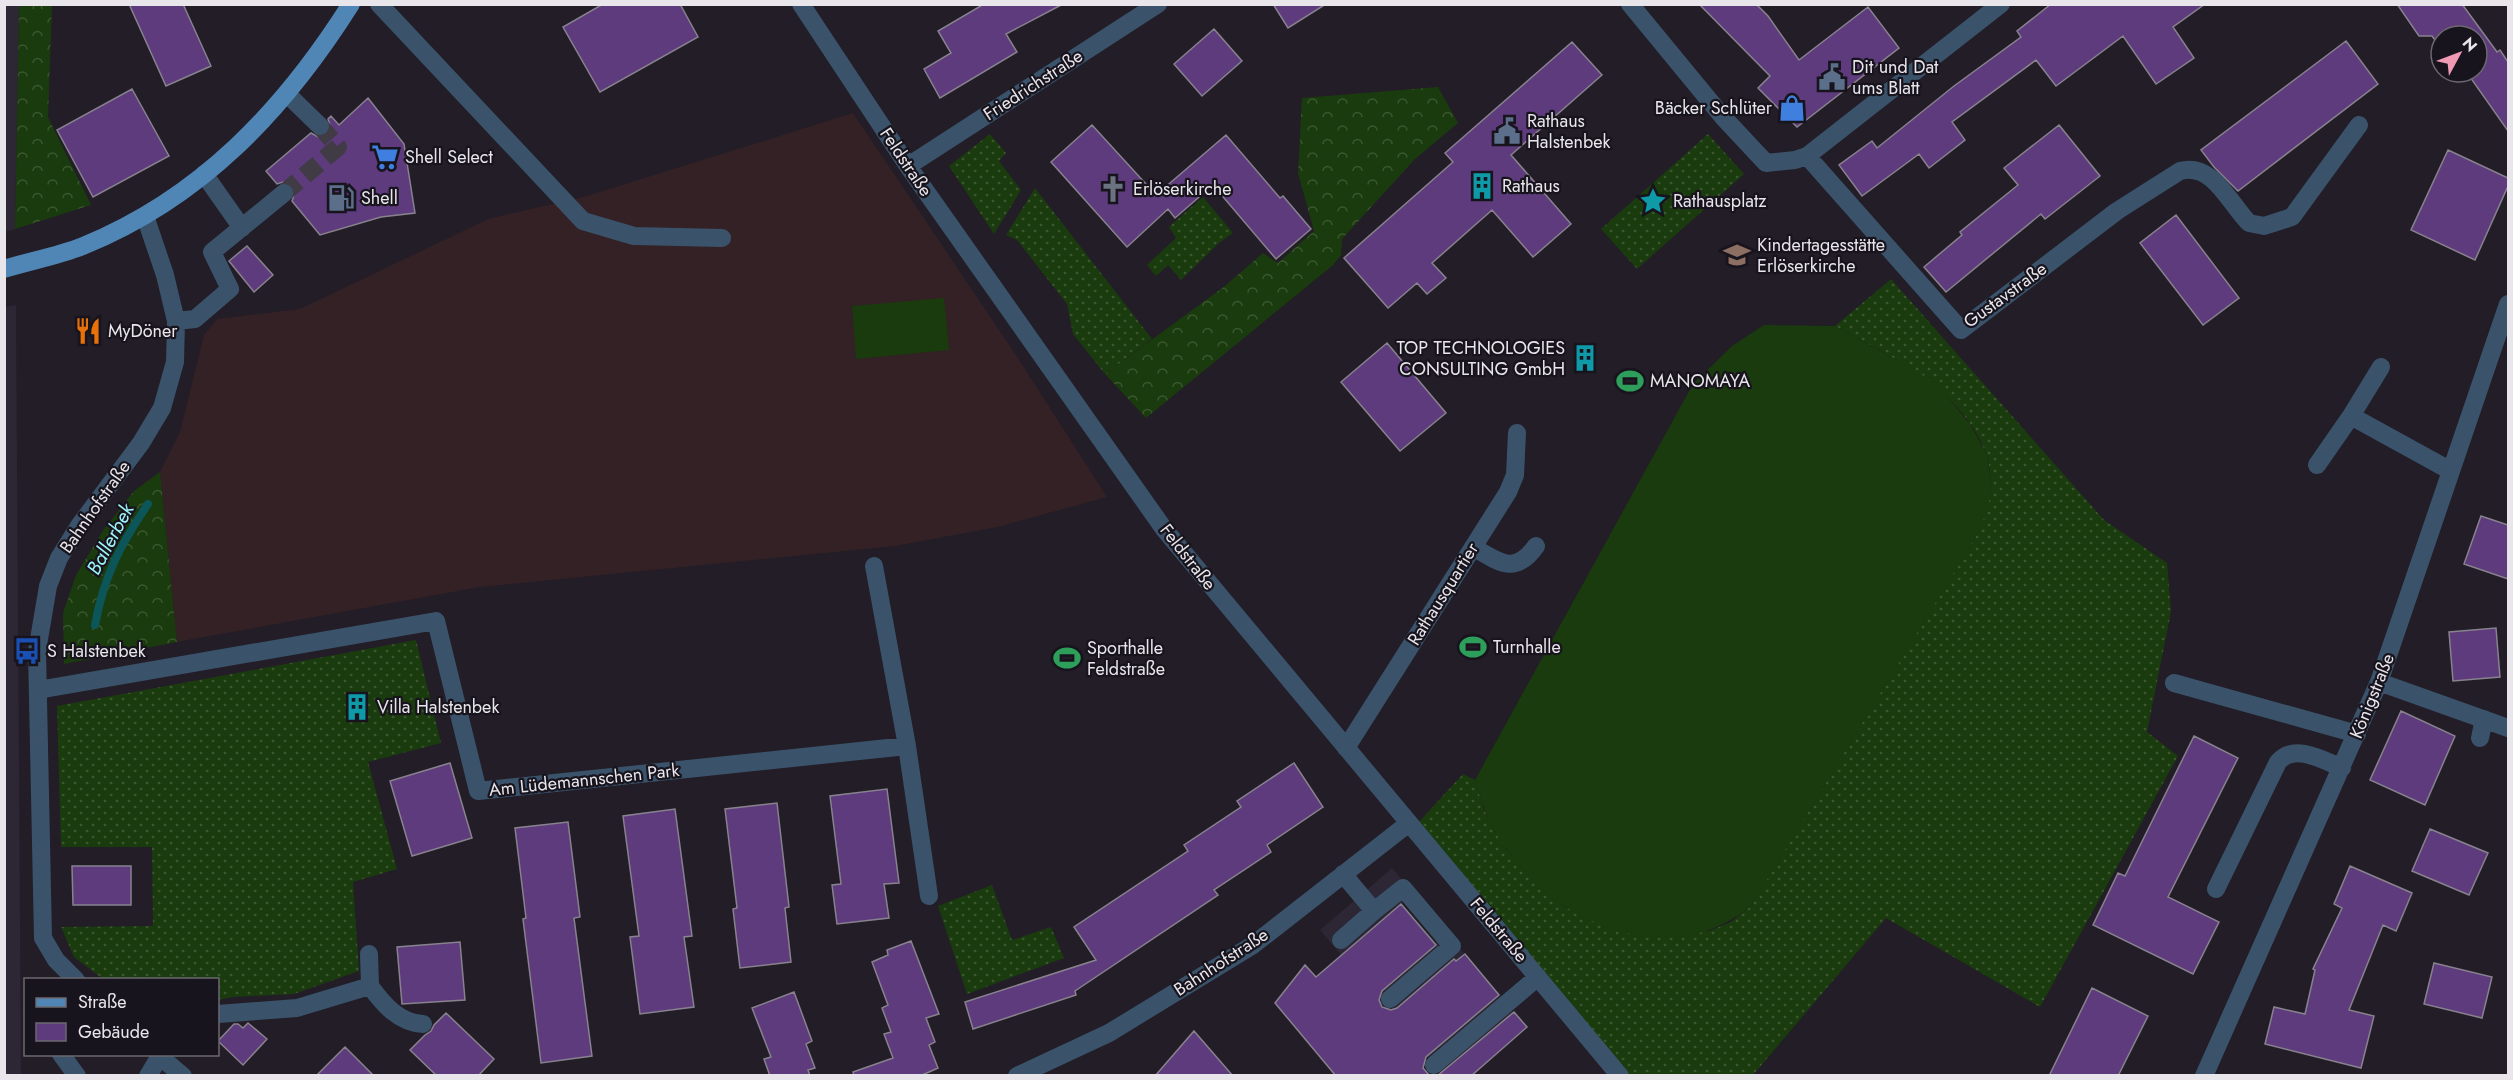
<svg xmlns="http://www.w3.org/2000/svg" width="2513" height="1080" viewBox="0 0 2513 1080" font-family="Jost,sans-serif">
<style>
.built{fill:#2d2634}
.education{fill:#332125}
.grass{fill:url(#grass-dots)}
.forest{fill:url(#forest-crowns)}
.pitch{fill:#1a3b0d}
.lines{fill:none;stroke-linecap:round;stroke-linejoin:round}
.stream{stroke:#0c565a;stroke-width:8}
.building{fill:#5e3b7c;stroke:#88828e;stroke-width:1.5}
.minor-tunnel{stroke:#403b44;stroke-width:18;stroke-dasharray:18 9;stroke-linecap:butt}
.minor{stroke:#3a536b;stroke-width:18}
.major{stroke:#5086b6;stroke-width:18}
.labels{text-anchor:middle;stroke-width:4.5;stroke-linejoin:round;paint-order:stroke}
.poi-label{font-size:18px;fill:#e8e5eb;stroke:#18141d;text-anchor:start}
.street-label{font-size:18px;fill:#e8e5eb;stroke:#18141d}
.water-label{font-size:20px;font-style:italic;fill:#9cf3f8;stroke:#18141d}
</style>
<defs>
<pattern id="grass-dots" width="8" height="8" patternUnits="userSpaceOnUse" patternTransform="scale(1.5)"><rect width="8" height="8" fill="#1a3b0d"/><path d="M2 2h.1M6 6h.1" fill="none" stroke="#3b5730" stroke-width="1.8" stroke-linecap="round"/></pattern>
<pattern id="forest-crowns" width="20" height="18" patternUnits="userSpaceOnUse" patternTransform="scale(1.5)"><rect width="20" height="18" fill="#1a3b0d"/><path d="M2 6a3 3 0 1 1 6 0M12 15a3 3 0 1 1 6 0" fill="none" stroke="#3b5730"/></pattern>
</defs>
<rect width="100%" height="100%" fill="#221d26"/>
<!-- built -->
<path class="built" d="M5 4 19 5 15 229 5 232Z
M16 305 21 1075 5 1076 4 307Z
M1392 868 1465 954 1393 1016 1374 995 1438 941 1404 901 1341 955 1320 930Z
M1498 992 1514 1013 1442 1074 1426 1055Z"/>
<!-- education -->
<path class="education" d="M853 113 1014 352 1107 497 998 527 895 546 480 587 177 642 160 472 180 432 204 335 217 319 300 309 488 219 587 196Z"/>
<!-- grass -->
<path class="grass" d="M990 134 1006 153 999 161 1021 190 994 234 949 166Z
M1708 134 1744 174 1637 269 1601 229Z
M1035 188 1152 339 1105 374 1073 334 1067 304 1017 240 1006 235Z
M1203 197 1233 233 1219 243 1181 280 1168 265 1156 276 1147 265 1176 238 1169 227Z
M1891 279 2104 520 2167 563 2171 612 2147 732 2178 756 2040 1007 1886 918 1753 1075H1620L1416 825 1463 774 1475 780 1484 810 1506 849 1539 886 1566 908 1709 931 1731 922 1751 906 1992 490C1990 478 1990 464 1986 453 1960 387 1893 358 1835 326Z
M416 640 441 743 368 762 397 869 353 882 359 971 294 994 233 997 218 1000V980L103 979 74 957 61 927 153 926 152 847H61L57 706Z
M992 885 1012 940 1051 927 1064 958 967 994 938 906Z"/>
<!-- forest -->
<path class="forest" d="M19 5H52L48 117 91 205 15 229Z
M1438 87 1458 123 1415 159 1342 239 1341 255 1333 265 1146 418 1105 374 1225 286 1263 253 1278 263 1314 231 1298 173 1302 98Z
M160 472 177 642 64 664 63 613 76 575 104 529 134 491Z"/>
<!-- pitch -->
<path class="pitch" d="M944 298 949 350 856 359 852 306Z
M1764 325 1835 326 1917 371 1940 388 1970 424 1987 455 1992 490 1986 513 1978 533 1751 906C1694 952 1627 944 1567 908 1544 895 1524 871 1508 851 1491 830 1482 805 1475 780L1693 384 1732 346Z"/>
<g class="lines">
<!-- stream -->
<path class="stream" d="M95 625C104 576 120 545 148 504"/>
</g>
<!-- building -->
<path class="building" d="M129 4H183L211 66 166 86Z
M603 4H680L698 37 600 92 563 27Z
M984 4H1063L1006 34 1017 52 940 98 924 69 951 53 938 31Z
M1273 4H1326L1288 28Z
M1699 4H1756L1768 16 1799 60 1868 7 1899 48 1797 127 1758 88 1770 76Z
M2051 4H2205L2173 27 2194 58 2156 84 2123 36 2056 86 2036 60 1952 122 1965 140 1929 168 1919 154 1862 196 1839 165 1872 141 1877 148 1954 86 2021 37 2017 31Z
M2397 4H2462L2497 52 2500 50 2508 62V131L2468 74 2463 78 2459 72H2477V36H2441V48L2432 36H2419Z
M1214 29 1242 61 1202 96 1174 64Z
M2346 41 2378 84 2238 191 2214 167 2201 150Z
M1572 42 1602 75 1511 155 1571 224 1533 257 1492 210 1432 263 1446 278 1427 294 1417 283 1388 308 1344 258 1453 162 1445 153Z
M132 89 169 156 93 197 57 130Z
M368 98 404 144 415 213 381 217 320 235 292 201 295 192 292 185 283 182 277 184 266 171 311 133 318 137 328 134 331 128 328 119 331 116 339 125Z
M1092 125 1156 195 1226 135 1280 198 1283 196 1311 229 1276 259 1213 185 1175 218 1168 209 1127 247 1051 162Z
M2059 125 2100 176 2045 219 2041 214 1946 292 1924 267 1962 235 1960 232 2018 185 2004 168Z
M2448 150 2508 178V186L2475 260 2411 230Z
M2176 215 2239 298 2203 325 2140 243Z
M247 246 273 275 254 292 229 261Z
M1387 343 1446 413 1400 451 1341 382Z
M2481 516 2508 525V579L2464 564Z
M2496 628 2500 677 2453 681 2449 632Z
M2401 711 2455 736 2425 805 2370 780Z
M2194 736 2238 758 2168 897 2219 922 2193 974 2093 925 2118 873 2125 876Z
M450 763 472 838 412 856 390 781Z
M1294 763 1323 807 1267 845 1271 852 1214 890 1218 895 1075 991 1076 995 973 1029 965 1002 1096 960 1074 927 1188 851 1184 845 1241 807 1237 801Z
M887 789 899 883 884 884 889 918 837 924 832 885 841 884 830 796Z
M777 803 789 907 785 908 791 962 740 968 733 909 737 908 725 809Z
M675 809 692 936 684 937 694 1007 640 1014 630 937 639 936 623 816Z
M568 822 580 917 574 918 592 1056 541 1063 523 919 526 918 515 828Z
M2430 829 2488 853 2469 895 2412 871Z
M72 866H131V905H73Z
M2350 866 2412 893 2396 931 2383 925 2349 1010 2374 1016 2361 1068 2265 1044 2274 1007 2305 1014 2315 970 2313 969 2342 908 2334 904Z
M1401 904 1436 945 1382 991 1379 1000 1382 1007 1391 1010 1397 1008 1454 959 1456 961 1465 954 1499 995 1426 1057 1423 1068 1430 1076H1336L1275 1003 1305 965 1316 977Z
M911 941 939 1014 926 1018 935 1042 929 1045 938 1068 920 1076H854L853 1072 893 1058 884 1034 891 1032 882 1008 888 1005 872 962 888 955 887 950Z
M460 942 465 1000 402 1004 397 947Z
M2434 963 2492 977 2482 1018 2424 1004Z
M2092 988 2148 1016 2118 1076H2049Z
M794 992 812 1041 806 1044 815 1068 808 1070 810 1076H770L764 1059 771 1057 752 1008Z
M1514 1012 1527 1027 1471 1076H1437Z
M446 1013 494 1059 478 1076H437L410 1050 425 1035 431 1031 434 1025Z
M248 1023 267 1039 243 1065 218 1041 234 1024H238L243 1028Z
M1194 1031 1233 1076H1155Z
M345 1047 374 1076H316Z"/>
<g class="lines">
<!-- minor-tunnel -->
<path class="minor-tunnel" d="M284 193 338 147 320 126"/>
<!-- minor -->
<path class="minor" d="M379 4 583 221 634 236 722 238
M801 4 908 166 1164 529 1620 1076
M1630 4 1723 117 1766 163 1795 160 1807 156 2001 4
M287 94 320 126
M1807 156 1961 330 2117 211 2180 171C2213 162 2229 203 2249 223L2264 226 2292 217 2359 125
M908 166 1158 4
M204 174 242 228
M176 321 195 319 230 289 212 252 284 193
M2381 367 2351 416 2451 471
M2317 465 2351 416
M1473 547C1499 562 1515 576 1536 546
M874 566 907 746 929 896
M2379 682 2508 728
M2174 683 2357 734
M38 690 436 621 478 791 907 746
M2480 738 2484 719
M1346 748 1508 492 1515 475 1517 433
M1343 874 1374 911 1403 888 1452 946 1390 999
M2216 889 2278 762C2294 743 2323 760 2342 768
M1341 940 1374 911
M76 980 56 960 43 938 37 651 48 586 59 558 79 526 141 443 162 408 175 362 176 321 165 275 145 216
M370 986C383 1004 399 1023 423 1024
M218 1014 297 1008 370 986 369 954
M61 1054 77 1076
M157 1054 183 1076
M1434 1065 1538 977
M148 1076 161 1054
M1017 1076 1109 1033 1253 945 1409 823
M2204 1076 2379 682 2508 304"/>
<!-- major -->
<path class="major" d="M4 269C30 261 58 256 83 246 201 198 284 110 351 4"/>
</g>
<!-- icons -->
<defs>
<symbol id="civic-bare" viewBox="-9 -9 18 18"><path d="M-.6-6.5H3V-4.5H.6V-3L4-1V1h2V6H-6V1h2V-1L-.6-3ZM-1.2 2.5V6h2.4V2.5Z" fill="#5c6f8a" stroke="#18141d" stroke-width="2.5" paint-order="stroke"/></symbol>
<symbol id="shop-bare" viewBox="-9 -9 18 18"><path d="M-5-2.5h2.3a2.7 3.5 0 0 1 5.4 0H5L5.5 6h-11ZM-1.5-2.5h3a1.5 2.3 0 0 0-3 0Z" fill="#3f7fe0" stroke="#18141d" stroke-width="2.5" paint-order="stroke"/></symbol>
<symbol id="supermarket-bare" viewBox="-9 -9 18 18"><path d="M-6-5.5h2.5l.6 2H6L4.5 2H-2.5L-4.4-4H-6ZM-1.5 3.2a1.3 1.3 0 1 0 .1 0ZM3 3.2a1.3 1.3 0 1 0 .1 0Z" fill="#3f7fe0" stroke="#18141d" stroke-width="2.5" paint-order="stroke"/></symbol>
<symbol id="building-bare" viewBox="-9 -9 18 18"><path d="M-4-6H4V6H1V3H-1V6H-4ZM-2.5-4.3h1.7v1.8h-1.7ZM.8-4.3h1.7v1.8H.8ZM-2.5-1h1.7V.8h-1.7ZM.8-1h1.7V.8H.8Z" fill="#0f9aa8" stroke="#18141d" stroke-width="2.5" paint-order="stroke"/></symbol>
<symbol id="church-bare" viewBox="-9 -9 18 18"><path d="M-1.2-6h2.4v3.5h3.3v2.4h-3.3V6h-2.4V-.1h-3.3v-2.4h3.3Z" fill="#6b7280" stroke="#18141d" stroke-width="2.5" paint-order="stroke"/></symbol>
<symbol id="fuel-bare" viewBox="-9 -9 18 18"><path d="M-5.5-6h7V0h2V4h1.3V-2.5L3-4.5l.8-.8L6-3V5H2.5V1h-1V6h-7ZM-4.2-4.7v3.2H.2V-4.7Z" fill="#5c6f8a" stroke="#18141d" stroke-width="2.5" paint-order="stroke"/></symbol>
<symbol id="sight-bare" viewBox="-9 -9 18 18"><path d="M0-6L1.8-2.2L6-1.7L2.9 1.2L3.7 5.4L0 3.3L-3.7 5.4L-2.9 1.2L-6-1.7L-1.8-2.2Z" fill="#0f9aa8" stroke="#18141d" stroke-width="2.5" paint-order="stroke"/></symbol>
<symbol id="school-bare" viewBox="-9 -9 18 18"><path d="M0-5L7-2L0 1L-7-2ZM-4 1L0 2.5L4 1V4Q0 6-4 4Z" fill="#8d6e63" stroke="#18141d" stroke-width="2.5" paint-order="stroke"/></symbol>
<symbol id="restaurant-bare" viewBox="-9 -9 18 18"><path d="M-5-6h1v4h1v-4h1v4h1v-4h1v5L-1.5 .5V6h-2V.5L-5-1ZM5-6V6H3V1.5H1.5Q1.5-4 5-6Z" fill="#e8710a" stroke="#18141d" stroke-width="2.5" paint-order="stroke"/></symbol>
<symbol id="stadium-bare" viewBox="-9 -9 18 18"><path d="M0-5a6.5 5 0 1 0 0 10a6.5 5 0 1 0 0-10ZM-3.5-1.8h7v3.6h-7Z" fill="#2e9e5b" stroke="#18141d" stroke-width="2.5" paint-order="stroke"/></symbol>
<symbol id="bus-bare" viewBox="-9 -9 18 18"><path d="M-5-6H5V4H4V6H2V4H-2V6H-4V4H-5ZM-3.5-4V0h7V-4ZM-3.5 1.2v1.5H-2V1.2ZM2 1.2v1.5H3.5V1.2Z" fill="#1a4fb4" stroke="#18141d" stroke-width="2.5" paint-order="stroke"/></symbol>
</defs>
<g fill-rule="evenodd">
<use href="#civic-bare" x="1813" y="58" width="38" height="38"/>
<use href="#shop-bare" x="1773" y="89" width="38" height="38"/>
<use href="#civic-bare" x="1488" y="112" width="38" height="38"/>
<use href="#supermarket-bare" x="366" y="138" width="38" height="38"/>
<use href="#building-bare" x="1463" y="167" width="38" height="38"/>
<use href="#church-bare" x="1094" y="170" width="38" height="38"/>
<use href="#fuel-bare" x="322" y="179" width="38" height="38"/>
<use href="#sight-bare" x="1634" y="182" width="38" height="38"/>
<use href="#school-bare" x="1718" y="236" width="38" height="38"/>
<use href="#restaurant-bare" x="69" y="312" width="38" height="38"/>
<use href="#building-bare" x="1566" y="339" width="38" height="38"/>
<use href="#stadium-bare" x="1611" y="362" width="38" height="38"/>
<use href="#stadium-bare" x="1454" y="628" width="38" height="38"/>
<use href="#bus-bare" x="8" y="632" width="38" height="38"/>
<use href="#stadium-bare" x="1048" y="639" width="38" height="38"/>
<use href="#building-bare" x="338" y="688" width="38" height="38"/>
</g>
<g class="labels">
<!-- poi labels -->
<g class="poi-label">
<text x="1852" y="73">Dit und Dat<tspan x="1852" dy="21">ums Blatt</tspan></text>
<text x="1772" y="114" text-anchor="end">Bäcker Schlüter</text>
<text x="1527" y="127">Rathaus<tspan x="1527" dy="21">Halstenbek</tspan></text>
<text x="405" y="163">Shell Select</text>
<text x="1502" y="192">Rathaus</text>
<text x="1133" y="195">Erlöserkirche</text>
<text x="361" y="204">Shell</text>
<text x="1673" y="207">Rathausplatz</text>
<text x="1757" y="251">Kindertagesstätte<tspan x="1757" dy="21">Erlöserkirche</tspan></text>
<text x="108" y="337">MyDöner</text>
<text x="1565" y="354" text-anchor="end">TOP TECHNOLOGIES<tspan x="1565" dy="21">CONSULTING GmbH</tspan></text>
<text x="1650" y="387">MANOMAYA</text>
<text x="1493" y="653">Turnhalle</text>
<text x="1087" y="654">Sporthalle<tspan x="1087" dy="21">Feldstraße</tspan></text>
<text x="47" y="657">S Halstenbek</text>
<text x="377" y="713">Villa Halstenbek</text>
</g>
<!-- street labels -->
<g class="street-label">
<text transform="translate(1033 85) rotate(-33)" y="6">Friedrichstraße</text>
<text transform="translate(906 162) rotate(56)" y="6">Feldstraße</text>
<text transform="translate(2005 295) rotate(-36)" y="6">Gustavstraße</text>
<text transform="translate(95 507) rotate(-55)" y="6">Bahnhofstraße</text>
<text transform="translate(1188 557) rotate(52)" y="6">Feldstraße</text>
<text transform="translate(1443 594) rotate(-58)" y="6">Rathausquartier</text>
<text transform="translate(2372 696) rotate(-68)" y="6">Königstraße</text>
<text transform="translate(584 780) rotate(-6)" y="6">Am Lüdemannschen Park</text>
<text transform="translate(1499 930) rotate(50)" y="6">Feldstraße</text>
<text transform="translate(1221 962) rotate(-33)" y="6">Bahnhofstraße</text>
</g>
<!-- water labels -->
<g class="water-label">
<text transform="translate(110 539) rotate(-62)" y="7">Ballerbek</text>
</g>
</g>
<!-- border -->
<rect width="2513" height="1080" fill="none" stroke="#e8e5eb" stroke-width="12"/>
<!-- legend -->
<rect x="24" y="978" width="195" height="78" fill="#18141d" stroke="#6b686f" stroke-width="1.5"/>
<rect x="36" y="998" width="30" height="9" fill="#5086b6" stroke="#6b686f" stroke-width="1.5"/>
<text x="78" y="1008" font-size="18" fill="#e8e5eb">Straße</text>
<rect x="36" y="1023" width="30" height="18" fill="#5e3b7c" stroke="#6b686f" stroke-width="1.5"/>
<text x="78" y="1038" font-size="18" fill="#e8e5eb">Gebäude</text>
<!-- north arrow -->
<g transform="translate(2459 54) rotate(49)"><circle r="28" fill="#18141d" stroke="#6b686f" stroke-width="1.5"/>
<path d="M0-4.5L10 22L0 15L-10 22Z" fill="#f09ab4"/>
<text y="-9" font-size="16" font-weight="bold" text-anchor="middle" fill="#e8e5eb">N</text>
</g>
</svg>
